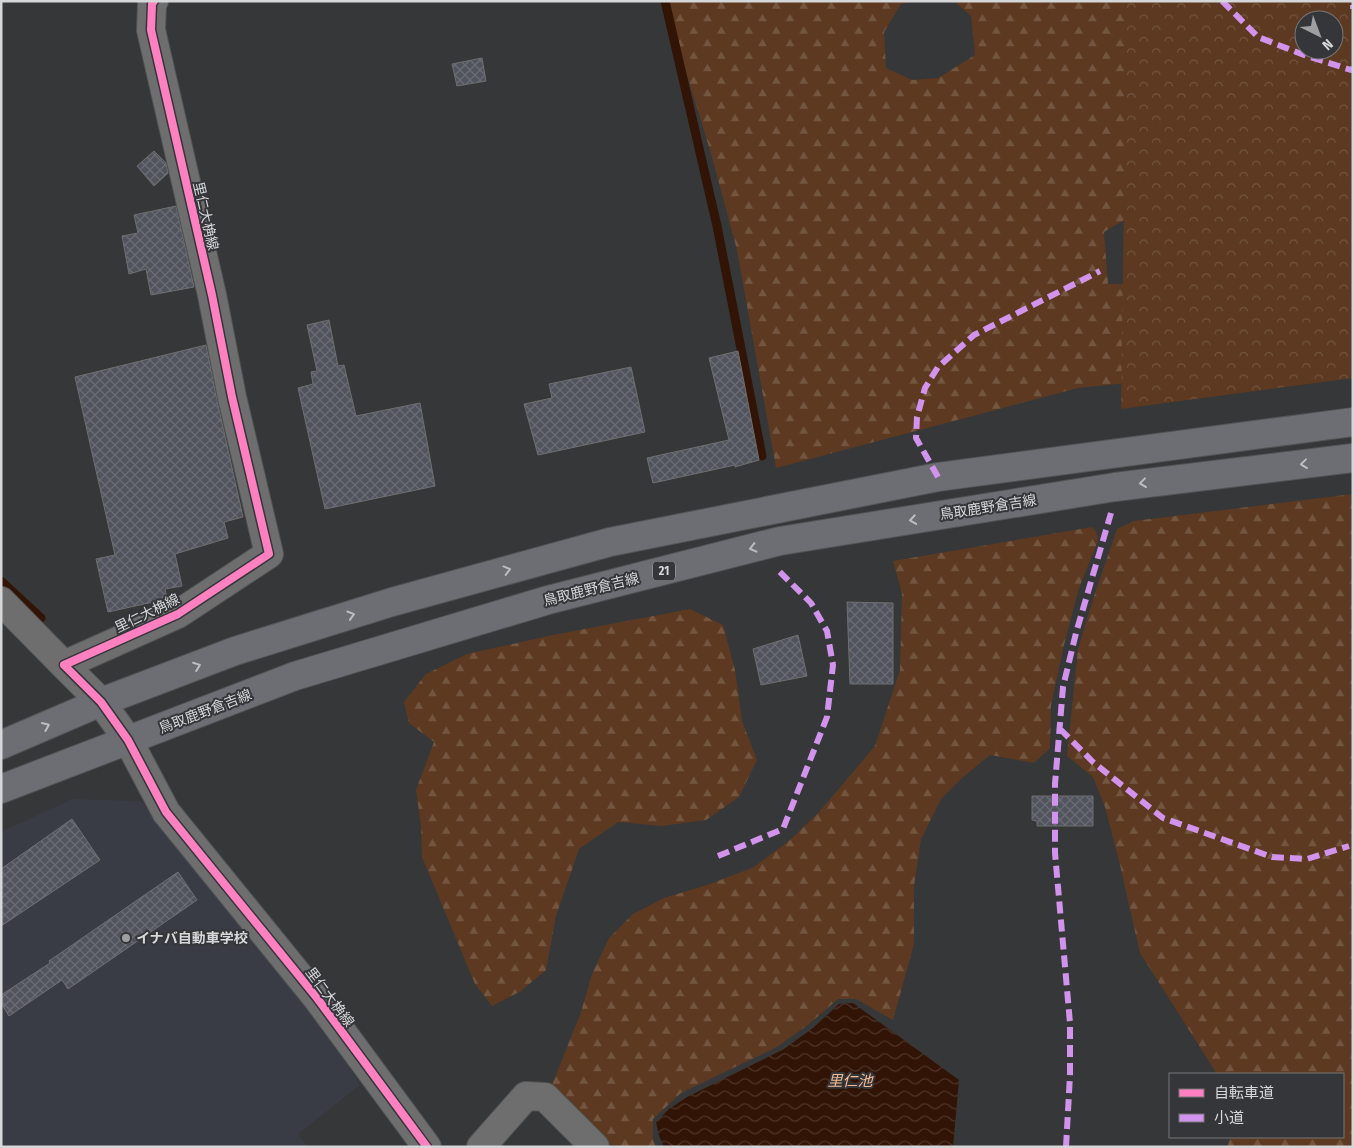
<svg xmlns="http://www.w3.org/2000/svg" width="1354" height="1148" viewBox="0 0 1354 1148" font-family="'Fira Sans Condensed','Noto Sans JP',sans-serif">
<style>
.built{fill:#393c44}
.forest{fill:url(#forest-firs);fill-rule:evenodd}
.park{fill:url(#park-crowns);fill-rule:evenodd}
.water{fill:url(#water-waves)}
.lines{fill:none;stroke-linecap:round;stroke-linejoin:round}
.stream{stroke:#311405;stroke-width:9}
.building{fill:url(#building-cross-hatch);stroke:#6e6f70}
.minor-casing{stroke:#525354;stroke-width:30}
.major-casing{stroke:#525354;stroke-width:30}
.minor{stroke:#6e6e6f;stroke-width:28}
.major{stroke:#6d6e74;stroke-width:28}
.quiet{stroke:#d193ec;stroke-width:6;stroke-dasharray:12 6;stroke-linecap:butt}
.cycleway-casing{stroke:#353639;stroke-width:11}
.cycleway{stroke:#ff80c0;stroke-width:8}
.oneway{stroke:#bcbdc0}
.poi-dot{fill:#9e9fa1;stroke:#353639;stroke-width:2}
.labels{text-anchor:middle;stroke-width:4;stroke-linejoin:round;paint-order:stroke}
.shield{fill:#353639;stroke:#a6a7a9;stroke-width:1}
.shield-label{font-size:12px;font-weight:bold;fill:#d6d7d9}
.street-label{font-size:14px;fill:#d6d7d9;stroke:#353639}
.poi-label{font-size:14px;font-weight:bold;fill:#d6d7d9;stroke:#353639;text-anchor:start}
.water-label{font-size:15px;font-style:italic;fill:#f5ba94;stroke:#353639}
</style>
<defs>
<pattern id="forest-firs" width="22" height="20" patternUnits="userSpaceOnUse" patternTransform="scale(1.25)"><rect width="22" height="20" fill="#5c3920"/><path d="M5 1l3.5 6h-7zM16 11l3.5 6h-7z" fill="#735540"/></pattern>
<pattern id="park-crowns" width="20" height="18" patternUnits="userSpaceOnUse" patternTransform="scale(1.25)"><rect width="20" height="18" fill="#5c3920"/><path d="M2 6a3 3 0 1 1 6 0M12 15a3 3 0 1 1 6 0" fill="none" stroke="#735540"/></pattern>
<pattern id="water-waves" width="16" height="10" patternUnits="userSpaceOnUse" patternTransform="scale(1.25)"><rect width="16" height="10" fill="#311405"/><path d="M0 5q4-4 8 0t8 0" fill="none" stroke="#4e3529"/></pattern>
<pattern id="building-cross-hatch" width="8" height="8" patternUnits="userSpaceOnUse" patternTransform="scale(1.25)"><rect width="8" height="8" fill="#51545d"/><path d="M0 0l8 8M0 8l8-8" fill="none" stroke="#696c74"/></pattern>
</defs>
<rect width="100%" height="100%" fill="#363738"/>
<!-- built -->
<path class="built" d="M72 799 141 801 335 1043 360 1085 298 1134 308 1147H1V832Z"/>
<!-- forest -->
<path class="forest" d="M668 1H916L901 4 884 32 886 68 912 80 938 78 975 55 971 16 954 1H1353V360L1078 388 776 468 737 250 710 150 687 75ZM1304 20H1334V50H1304ZM1143 209 1145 284H1108L1104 232Z
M1353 494V1147H1227L1231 1137H1343V1074H1217L1140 953 1120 865 1105 807 1093 777 1067 756 1078 649 1096 590 1117 529 1134 521Z
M1092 527 1097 533 1098 541 1079 588 1064 645 1051 705 1050 748 1034 763 990 755 962 778 941 799 921 839 914 886V944L893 1020 856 999H838L809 1024 777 1047 681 1093 653 1119V1140L656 1147H613L606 1138 552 1085 581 1012 592 974 609 938 633 914 664 898 710 884 754 867 790 840 820 811 875 746 900 670 902 593 893 561Z
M690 609 723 625 735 670 742 721 757 760 739 797 706 820 662 826 618 822 579 849 556 916 546 970 521 991 492 1006 475 984 422 857 421 826 416 790 434 742 409 723 404 702 426 674 467 654 553 635Z"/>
<!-- park -->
<path class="park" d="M1127 1H1353V378L1121 409ZM1304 20H1334V50H1304Z"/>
<!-- water -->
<path class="water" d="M853 1003 959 1080 953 1147H664L659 1136 656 1122 669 1109 687 1097 784 1049 813 1028 839 1004Z"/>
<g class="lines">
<!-- stream -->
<path class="stream" d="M665 1 717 226 762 456
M1 581 41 618"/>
</g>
<!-- building -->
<path class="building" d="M482 58 486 81 457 86 452 64Z
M154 151 166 163 168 173 154 186 137 166Z
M176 206 194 287 151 295 146 269 129 274 122 236 138 233 134 215Z
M329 320 338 366 344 365 356 416 420 403 435 486 325 509 298 388 313 384 311 372 317 371 307 325Z
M206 345 217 400 243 517 224 522 228 538 175 554 182 586 165 589 167 599 108 612 96 559 115 555 75 377Z
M738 351 759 460 735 467V465L653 483 647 458 729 440 709 358Z
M631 367 645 432 538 455 524 404 552 398 549 384Z
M847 602 893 603V684H850Z
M798 635 807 676 761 685 753 649Z
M1032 796H1093V826H1037V821L1032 820Z
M72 819 100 860 1 926V869Z
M178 872 197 900 68 989 62 980 9 1016 1 1003V995L50 963 49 961Z"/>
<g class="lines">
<defs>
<path id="minor" d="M154 1 152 4 151 30 212 295 232 397 269 554 178 614 64 665 101 702 128 740 166 812 317 998 427 1147
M1 601 64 665
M481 1147 526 1096 545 1097 595 1147"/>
<path id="major" d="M1 745 101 702 235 651 392 602 610 542 938 477 1353 422
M1 789 295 676 548 600 780 541 1115 487 1353 458"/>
</defs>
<!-- minor casing -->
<use href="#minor" class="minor-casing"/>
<!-- major casing -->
<use href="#major" class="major-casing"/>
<!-- minor -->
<use href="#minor" class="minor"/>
<!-- major -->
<use href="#major" class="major"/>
<!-- quiet -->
<path class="quiet" d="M1222 1 1258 37 1304 55 1351 70 1353 68
M1353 5V9
M938 477 916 438 917 417 925 388 938 367 974 335 1100 271
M1060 729 1093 762 1163 818 1272 857 1307 859 1349 846
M718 856 783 829 827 717 833 665 827 631 811 603 778 570
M1066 1147 1070 1075V1023L1055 853V784L1063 687 1076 633 1111 513"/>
<defs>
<path id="cycleway" d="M154 1 152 4 151 30 212 295 232 397 269 554 178 614 64 665 101 702 128 740 166 812 317 998 427 1147"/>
</defs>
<!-- cycleway casing -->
<use href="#cycleway" class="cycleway-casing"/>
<!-- cycleway -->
<use href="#cycleway" class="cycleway"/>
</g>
<!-- one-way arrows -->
<defs><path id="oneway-chevron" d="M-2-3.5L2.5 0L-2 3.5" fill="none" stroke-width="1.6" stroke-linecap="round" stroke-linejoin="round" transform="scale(1.25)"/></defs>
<g class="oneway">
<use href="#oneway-chevron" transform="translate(1304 464) rotate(173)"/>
<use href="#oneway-chevron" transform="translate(1143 483) rotate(173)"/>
<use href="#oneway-chevron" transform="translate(913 520) rotate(171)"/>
<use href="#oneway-chevron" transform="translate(753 548) rotate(166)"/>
<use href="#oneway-chevron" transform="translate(507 570) rotate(-15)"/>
<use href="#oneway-chevron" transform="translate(351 615) rotate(-17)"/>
<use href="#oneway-chevron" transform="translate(197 666) rotate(-21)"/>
<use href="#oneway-chevron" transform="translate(46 726) rotate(-23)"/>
</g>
<!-- markers -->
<circle class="poi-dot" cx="126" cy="938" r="5"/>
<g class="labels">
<!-- shield labels -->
<rect class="shield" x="653" y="561.5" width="22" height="19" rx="4"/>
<g class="shield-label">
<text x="664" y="575">21</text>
</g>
<!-- street labels -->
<g class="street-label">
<text transform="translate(206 216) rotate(77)" y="5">里仁大桷線</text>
<text transform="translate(988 507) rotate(-9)" y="5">鳥取鹿野倉吉線</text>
<text transform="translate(591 589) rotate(-14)" y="5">鳥取鹿野倉吉線</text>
<text transform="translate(147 613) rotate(-26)" y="5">里仁大桷線</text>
<text transform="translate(205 711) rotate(-21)" y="5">鳥取鹿野倉吉線</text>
<text transform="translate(330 997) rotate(53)" y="5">里仁大桷線</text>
</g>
<!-- poi labels -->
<g class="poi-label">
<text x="136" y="943">イナバ自動車学校</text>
</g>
<!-- water labels -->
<g class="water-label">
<text x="850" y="1086">里仁池</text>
</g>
</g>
<!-- border -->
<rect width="1354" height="1148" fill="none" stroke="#d6d7d9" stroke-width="5"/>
<!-- legend -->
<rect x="1169" y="1073" width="175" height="65" fill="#353639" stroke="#757679"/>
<rect x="1179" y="1089" width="25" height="8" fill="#ff80c0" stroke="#757679"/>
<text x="1214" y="1098" font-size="15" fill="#d6d7d9">自転車道</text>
<rect x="1179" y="1114" width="25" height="8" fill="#d193ec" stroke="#757679"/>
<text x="1214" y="1123" font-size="15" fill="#d6d7d9">小道</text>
<!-- north arrow -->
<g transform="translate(1319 35) rotate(138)"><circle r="24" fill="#353639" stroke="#757679"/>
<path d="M0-4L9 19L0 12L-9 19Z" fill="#9e9fa1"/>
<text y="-8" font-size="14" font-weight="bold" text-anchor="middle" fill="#d6d7d9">N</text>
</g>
</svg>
